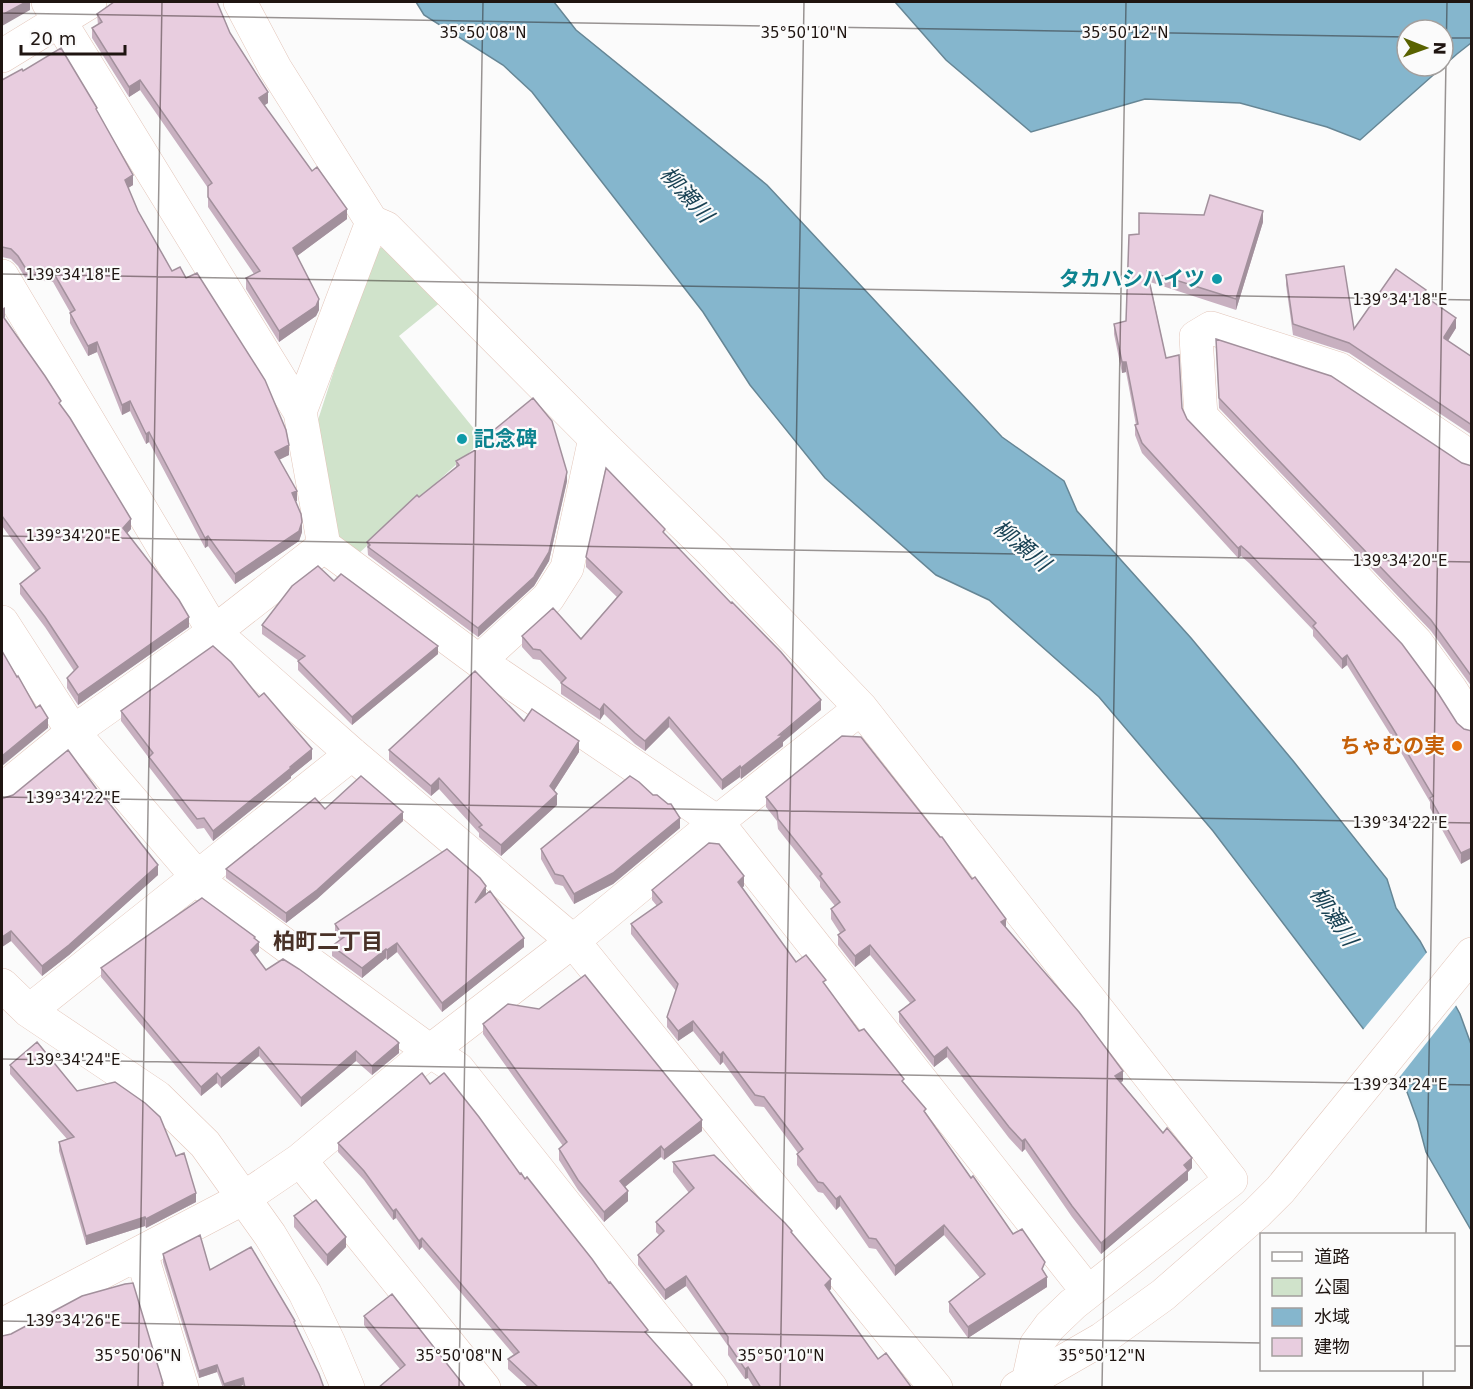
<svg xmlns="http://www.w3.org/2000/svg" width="1473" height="1389" viewBox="0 0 1473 1389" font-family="'DejaVu Sans','Noto Sans JP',sans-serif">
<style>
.green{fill:#d0e3cb}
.water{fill:#85b6cd;stroke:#668695;stroke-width:1.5;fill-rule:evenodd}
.pier{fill:#fbfbfb}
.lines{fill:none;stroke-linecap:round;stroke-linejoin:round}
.minor-casing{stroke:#e3c5b9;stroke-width:34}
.tertiary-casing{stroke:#e3c5b9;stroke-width:34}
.minor{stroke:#fff;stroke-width:33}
.tertiary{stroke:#fff;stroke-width:33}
.wall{fill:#c8b0c0}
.shaded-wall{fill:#a2909c}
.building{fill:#e8cddf;stroke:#a2909c;stroke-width:1.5}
.ticks{fill:none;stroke:#1f1511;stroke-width:1.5;stroke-opacity:0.45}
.culture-dot{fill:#0f9aa8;stroke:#fbfbfb;stroke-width:2}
.food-dot{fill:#e8710a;stroke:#fbfbfb;stroke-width:2}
.labels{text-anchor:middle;stroke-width:4.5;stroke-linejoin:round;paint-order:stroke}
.culture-label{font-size:21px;font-weight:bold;fill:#0d838f;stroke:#fbfbfb;text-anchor:end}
.food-label{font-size:21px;font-weight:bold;fill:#c56008;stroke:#fbfbfb;text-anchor:end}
.water-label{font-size:22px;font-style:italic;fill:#194254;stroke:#fbfbfb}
.neighbourhood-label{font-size:22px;font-weight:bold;fill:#483127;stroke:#fbfbfb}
.ticks-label{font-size:15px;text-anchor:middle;fill:#1f1511;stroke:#fbfbfb;stroke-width:4.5;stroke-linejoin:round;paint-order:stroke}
</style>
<rect width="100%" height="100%" fill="#fbfbfb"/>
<!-- green -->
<path class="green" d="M390 244 442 301 399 336 483 440 358 554 333 533 316 426 373 251Z"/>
<!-- water -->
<path class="water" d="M416 2H554L576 30 767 185 1002 437 1064 481 1077 511 1191 638 1294 762 1387 879 1396 908 1420 941 1460 1014 1472 1047 1471 1230 1426 1152 1418 1122 1403 1081 1213 831 1099 697 989 600 936 575 825 478 750 385 703 312 532 92 503 65 424 15Z
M895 2H1471V43L1457 54 1360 140 1327 127 1240 103 1145 99 1031 132 946 60ZM1407 30H1443V66H1407Z"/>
<!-- pier -->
<path class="pier" d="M1428 951 1458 1003 1398 1079 1362 1031Z"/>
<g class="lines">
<defs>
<path id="minor" d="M48 2 300 412 324 546 479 661 717 822 1088 1292
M240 2 275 68 372 222 386 228 595 438 712 552 861 708 1231 1180 1073 1304 1050 1326 1036 1345 1028 1382
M2 56 90 2
M2 276 214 632 352 754 573 941 810 1234 936 1388
M300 412 372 222
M1472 458 1339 369 1211 328 1196 337 1201 416 1416 642 1451 690 1472 723
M2 622 73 732 206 887 430 1051 458 1069 711 1388
M479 661 548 598 567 568 595 438
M2 790 73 732 214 632 324 546
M2 985 29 1011 157 1097 205 1144 270 1235 305 1293 329 1343 348 1388
M29 1011 352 754
M300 1160 484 1388
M141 1253 182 1388
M2 1325 244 1198 300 1160 430 1051 573 941 717 822 861 708"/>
<path id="tertiary" d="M1017 1388 1102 1339 1163 1295 1257 1213 1280 1190 1472 954"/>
</defs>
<!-- minor casing -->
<use href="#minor" class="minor-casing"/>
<!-- tertiary casing -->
<use href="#tertiary" class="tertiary-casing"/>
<!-- minor -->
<use href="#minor" class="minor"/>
<!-- tertiary -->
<use href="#tertiary" class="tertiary"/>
</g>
<!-- wall -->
<path class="wall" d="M97 14 230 33 268 103 264 105 347 219 297 256 319 310 316 316 279 342 246 289V278L254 274 208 207V188L140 90 129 97 92 38V28L98 25Z
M23 71 97 111 133 185 128 188 138 211 172 271 289 455 279 459 297 501H296L302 532 299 541 235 584 208 546 205 548 149 442 146 444 130 411 122 415 97 352 88 356 70 323V312L53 282 26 279 18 266 11 259 2 257V80Z
M1263 222 1236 310 1150 282 1166 358 1182 408 1187 419 1457 723 1464 729 1461 864 1430 808V802L1392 737 1347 665 1342 669 1313 636V630L1249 563 1241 556 1238 558 1142 453 1135 435V425H1136L1126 372 1122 373 1114 334V324L1126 321 1129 235Z
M1286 275 1354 329 1426 297 1456 328 1448 341 1472 357V435L1349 353 1293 335 1286 285Z
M2 301 5 317 3 318 61 405 131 529 127 533 189 627 78 705 67 688V678L74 671 45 627 20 594V584L36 572 2 526Z
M1216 339 1462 463 1471 466 1472 687 1431 631 1219 408Z
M483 439 567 481 549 561 534 586 478 637 368 555 367 542 419 497 456 467V461L483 446Z
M665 535 821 710 783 742V746L741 779 740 777 722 790 669 727 645 751 635 744 604 714 600 720 561 694V683L540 660 533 659 522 647V636L581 639 617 597 586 567V557Z
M334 581 438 654 352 725 298 670V661H299L262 634V625Z
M259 697 312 759 291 776V778L213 841 204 828 197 829 149 767V758L121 721V711Z
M524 721 579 752 554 791 557 805 501 856 479 837V833L439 789 431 796 389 760V750Z
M766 797 1006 927 1123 1081 1121 1082 1192 1168 1188 1172V1180L1101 1254 1072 1217 1025 1149 1022 1152 1009 1138 947 1057 934 1067 899 1022V1012L910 1003 870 955 855 967 838 945V935L840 933 831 919V909L835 906 820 887V882L778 829 777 821 766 807Z
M2 798 158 875 69 955 42 976 11 941 2 947Z
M325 809 403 821 317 899 286 923 226 878V869Z
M680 828 613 884 574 904 563 886 555 884 541 859V849Z
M744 886 742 888 796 962 826 986 859 1031 904 1083 971 1178 1013 1234 1045 1273 1047 1287 968 1338 949 1312V1302L980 1278 944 1235 895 1276 876 1249 869 1248 840 1206 836 1210 823 1193 818 1192 797 1165V1154L798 1153 764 1107 755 1106 723 1062 720 1065 693 1031 678 1041 667 1027V1017L676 991 631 934V924L657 906 652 900V890Z
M486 894 524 947 442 1012 397 952 387 960 386 958 362 978 332 956V946L340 940 335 933V924Z
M255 939 259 951 255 955 266 970 399 1053 372 1075 356 1061 301 1107 259 1056 221 1088 217 1083 201 1096 101 977V968Z
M483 1024 702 1131 664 1160 661 1157 625 1187 628 1201 604 1222 578 1190 559 1160V1149L563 1146 483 1034Z
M10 1065 77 1091 176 1156 196 1202 146 1228 145 1226 86 1245 59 1151V1142L67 1139 10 1074Z
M430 1084 520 1174 648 1335 692 1388H529L508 1369V1359L514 1355 422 1247 419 1250 396 1218 393 1220 364 1180 338 1152V1143Z
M673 1162 792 1233 831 1289 829 1291 878 1359 912 1388H754L748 1378 745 1379 728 1355V1346L686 1286 665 1300 638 1265V1255L659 1235 656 1232V1222L689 1193 673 1172Z
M294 1216 346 1247 327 1266 294 1227Z
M163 1254 210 1270 295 1325 324 1388H244L243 1385 236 1388H223L217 1372 199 1378 163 1262Z
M364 1316 466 1388 400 1369 364 1325Z"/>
<!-- shaded-wall -->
<path class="shaded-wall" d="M26 2H30V10L2 26V15Z
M140 80V90L129 97V87Z
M268 92V103L259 109V98Z
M133 175V185L125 190V180Z
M347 209V219L293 259V248Z
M1263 211V222L1236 310V299Z
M319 299V310L316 316 279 342V331Z
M5 307V317L2 319V309Z
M1456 318V328L1444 347V337Z
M97 342V352L88 356V346Z
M1122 362H1126V372L1122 373Z
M130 401V411L122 415V405Z
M149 432V442L146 444V434Z
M289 445V455L275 462V452Z
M567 472V481L549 561 534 586 478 637V628Z
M297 491V501L292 503V493Z
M131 519V529L123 538V528Z
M302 522V532L299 541 235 584V574Z
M208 536V546L205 548V538Z
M1241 546V556L1238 558V548Z
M189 617V627L78 705V695Z
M438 646V654L352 725V717Z
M1347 655V665L1342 669V659Z
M821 700V710L783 742V746L741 779V768Z
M604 704V714L600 720V710Z
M669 717V727L645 751V741Z
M48 718V728L2 766V756Z
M579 741V752L550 797V786Z
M312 749V759L291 776V778L213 841V831Z
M740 766V777L722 790V780Z
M439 778V789L431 796V786Z
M557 794V805L501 856V845Z
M403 812V821L317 899 286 923V913Z
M680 818V828L613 884 574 904V894Z
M1472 848V858L1461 864V853Z
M158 865V875L69 955 42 976V966Z
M744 876V886L738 892V882Z
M486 886V895L475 903Z
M1006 919V929L1001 922Z
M11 931V941L2 947V937Z
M255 937V945L259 942V951L251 959V950L254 938Z
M524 938V947L442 1012V1003Z
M397 943V952L387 960V950Z
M870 945V955L855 967V956Z
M386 949V958L362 978V968Z
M693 1021V1031L678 1041V1031Z
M399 1043V1053L372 1075V1066Z
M259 1047V1056L221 1088V1078Z
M947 1047V1057L934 1067V1057Z
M356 1051V1061L301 1107V1098Z
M723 1052V1062L720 1065V1055Z
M1123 1071V1081L1115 1086V1076Z
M217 1073V1083L201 1096V1087Z
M702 1120V1131L664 1160V1150Z
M1025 1139V1149L1022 1152V1141Z
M661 1146V1157L620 1191V1181Z
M1192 1158V1168L1188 1172V1180L1101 1254V1243Z
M628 1191V1201L604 1222V1212Z
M196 1193V1202L146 1228V1219Z
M840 1196V1206L836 1210V1199Z
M396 1209V1218L393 1220V1211Z
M145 1217V1226L86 1245V1236Z
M944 1225V1235L895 1276V1266Z
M346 1237V1247L327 1266V1255Z
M422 1238V1247L419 1250V1241Z
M686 1276V1286L665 1300V1290Z
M1047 1277V1287L968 1338V1327Z
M831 1279V1289L825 1295V1285Z
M217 1365V1372L199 1378V1371Z
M748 1367V1378L745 1379V1369Z
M243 1378V1385L236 1388H224V1384Z"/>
<!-- building -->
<path class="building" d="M2 2H26L2 15Z
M114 2H217L230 33 268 92 259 98 312 171 317 167 347 209 293 248 319 299 316 306 279 331 246 278 260 271 208 197V186L212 183 140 80 129 87 92 28 102 22 97 14Z
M61 48 97 108 96 109 133 175 125 180 138 211 172 271 180 267 186 278 197 273 265 380 286 430 289 445 275 452 297 491 292 493 301 514 302 522 299 531 235 574 208 536 205 538 149 432 146 434 130 401 122 405 97 342 88 346 70 313 75 310 53 272 26 269 18 256 11 249 2 247V80L22 69 23 71Z
M1210 195 1263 211 1236 299 1147 271 1166 358 1179 355 1182 408 1187 419 1402 644 1436 690 1457 723 1464 729 1472 731V848L1461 853 1430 798 1433 796 1392 727 1347 655 1342 659 1313 626 1316 623 1249 553 1241 546 1238 548 1142 443 1135 425 1138 424 1126 362H1122L1114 324 1126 321 1129 235 1139 234V213L1204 215Z
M1344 266 1354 329 1396 269 1426 290 1423 295 1456 318 1444 337V338L1472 357V425L1349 343 1293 324 1286 275Z
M2 315 45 376 61 401 59 403 70 418 131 519 123 528 179 600 189 617 78 695 67 678 78 667 45 617 20 584 40 568 2 516Z
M1216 339 1331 376 1462 463 1472 466V677L1431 620 1219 398Z
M533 398 552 421 567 472 549 552 534 577 478 628 368 547 370 545 367 542 417 495 419 497 459 465 456 461 486 444 483 439Z
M606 468 665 529 663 532 731 603 732 602 781 652 821 700 779 735H783L741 768 740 766 722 780 669 717 645 741 635 733 604 704 600 710 561 683 566 678 540 650 533 649 522 636 553 608 581 639 622 592 586 557Z
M318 566 334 581 341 574 438 646 352 717 298 661 305 656 262 625 292 586Z
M213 646 231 662 259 697 264 693 312 749 290 767 291 768 213 831 204 818 197 819 149 757 153 753 121 711Z
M2 651 17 677 18 676 36 708 40 705 48 718 2 756Z
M475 671 524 721 532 709 579 741 550 786 557 794 501 845 479 827 482 825 439 778 431 786 389 750Z
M842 736 861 737 940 837H942L972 879 975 877 1006 919 1001 922 1079 1012 1123 1071 1115 1076 1163 1133 1167 1128 1192 1158 1184 1165 1188 1170 1101 1243 1072 1206 1025 1139 1022 1141 1009 1127 947 1047 934 1057 899 1012 915 1000 870 945 855 956 838 935 845 930 831 909 840 902 820 876 822 874 778 819 777 811 766 797Z
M68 750 104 799 105 798 158 865 69 945 42 966 11 931 2 937V798H4L13 795Z
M361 776 403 812 317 890 286 913 226 869 315 798 325 809Z
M630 776 639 782 653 795H657L668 804H671L680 818 613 873 574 894 563 876 555 874 541 849Z
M709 843 719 844 744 876 738 882 796 962 806 955 826 980 823 982 859 1031 864 1029 904 1079 902 1081 926 1109 924 1111 971 1178 973 1176 1013 1234 1022 1229 1045 1262 1042 1269 1047 1277 968 1327 949 1302 985 1274 944 1225 895 1266 876 1239 869 1238 840 1196 836 1199 823 1183 818 1182 797 1154 803 1149 764 1097 755 1095 723 1052 720 1055 693 1021 678 1031 667 1017 678 984 631 924 662 902 652 890Z
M447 849 480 878 486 886 475 903 490 891 524 938 442 1003 397 943 387 950 386 949 362 968 332 946 344 937 335 924Z
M202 898 255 937 254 938 259 942 251 950 266 970 283 959 299 969 396 1040 399 1043 372 1066 356 1051 301 1098 259 1047 221 1078 217 1073 201 1087 101 968Z
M585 975 702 1120 664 1150 661 1146 620 1181 628 1191 604 1212 578 1180 559 1149 567 1142 483 1024 508 1004 539 1009Z
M37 1042 77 1091 115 1082 145 1103 160 1117 176 1156 184 1153 196 1193 146 1219 145 1217 86 1236 59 1142 74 1137 10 1065Z
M422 1073 430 1084 444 1073 445 1074 479 1117 520 1174 521 1173 525 1179 527 1177 592 1259 609 1283 610 1282 648 1330 645 1332 692 1385 689 1388H539L508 1359 519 1352 422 1238 419 1241 396 1209 393 1211 364 1171 338 1143Z
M714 1155 785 1223 792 1231 791 1232 831 1279 825 1285 878 1359 886 1353 912 1388H761L748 1367 745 1369 728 1344V1337L686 1276 665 1290 638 1255 664 1231 656 1222 694 1188 673 1162Z
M316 1200 346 1237 327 1255 294 1216Z
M200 1235 210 1270 251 1247 295 1321 294 1322 319 1374 324 1388H245L243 1378 224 1384 217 1365 199 1371 163 1254Z
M133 1283 163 1383H162L163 1388H2V1336L11 1334 82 1296 125 1284Z
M392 1294 466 1388H378L405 1365 364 1316Z"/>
<!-- ticks -->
<path class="ticks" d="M2 13 1407 37M1443 38H1472M2 274 1472 300M2 536 1472 562M2 797 1472 823M2 1059 1472 1085M1426 1234 1447 2M2 1321 1262 1343M1454 1346H1472M138 1388 162 2M459 1388 483 2M780 1388 804 2M1102 1388 1126 2M1423 1388V1370"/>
<!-- markers -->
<g class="culture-dot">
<circle cx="1217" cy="279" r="6"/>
<circle cx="462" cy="439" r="6"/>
</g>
<circle class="food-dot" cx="1457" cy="746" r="6"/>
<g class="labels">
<!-- culture labels -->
<g class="culture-label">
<text x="1205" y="286">タカハシハイツ</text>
<text x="474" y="446" text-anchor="start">記念碑</text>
</g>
<!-- food labels -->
<g class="food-label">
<text x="1445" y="753">ちゃむの実</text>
</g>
<!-- water labels -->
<g class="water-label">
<text transform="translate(687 194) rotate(48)" y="8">柳瀬川</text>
<text transform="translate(1022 545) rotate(40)" y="8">柳瀬川</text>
<text transform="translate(1334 916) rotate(56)" y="8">柳瀬川</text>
</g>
<!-- neighbourhood labels -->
<g class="neighbourhood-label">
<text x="328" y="949">柏町二丁目</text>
</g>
</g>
<g class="ticks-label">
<text x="483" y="38">35°50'08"N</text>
<text x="804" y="38">35°50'10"N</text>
<text x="1125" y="38">35°50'12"N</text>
<text x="73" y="280">139°34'18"E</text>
<text x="1400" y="305">139°34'18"E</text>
<text x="73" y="541">139°34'20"E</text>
<text x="1400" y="566">139°34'20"E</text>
<text x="73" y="803">139°34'22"E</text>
<text x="1400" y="828">139°34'22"E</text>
<text x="73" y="1065">139°34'24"E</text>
<text x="1400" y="1090">139°34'24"E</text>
<text x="73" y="1326">139°34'26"E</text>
<text x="138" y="1361">35°50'06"N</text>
<text x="459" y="1361">35°50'08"N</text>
<text x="781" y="1361">35°50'10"N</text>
<text x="1102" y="1361">35°50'12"N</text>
</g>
<!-- border -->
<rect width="1473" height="1389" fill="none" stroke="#1f1511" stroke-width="6"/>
<!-- legend -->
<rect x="1260" y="1233" width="195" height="138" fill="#fbfbfb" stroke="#a39f9d" stroke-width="1.5"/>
<rect x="1272" y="1252" width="30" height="9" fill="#ffffff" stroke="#a39f9d" stroke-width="1.5"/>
<text x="1314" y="1263" font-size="18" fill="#1f1511">道路</text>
<rect x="1272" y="1278" width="30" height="18" fill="#d0e3cb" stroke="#a39f9d" stroke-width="1.5"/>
<text x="1314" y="1293" font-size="18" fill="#1f1511">公園</text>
<rect x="1272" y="1308" width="30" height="18" fill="#85b6cd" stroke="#a39f9d" stroke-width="1.5"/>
<text x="1314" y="1323" font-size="18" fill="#1f1511">水域</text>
<rect x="1272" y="1338" width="30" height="18" fill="#e8cddf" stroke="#a39f9d" stroke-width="1.5"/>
<text x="1314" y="1353" font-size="18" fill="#1f1511">建物</text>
<!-- north arrow -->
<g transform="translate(1425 48) rotate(91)"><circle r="28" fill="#fbfbfb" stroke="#a39f9d" stroke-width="1.5"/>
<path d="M0-4.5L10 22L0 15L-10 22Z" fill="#596200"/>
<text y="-9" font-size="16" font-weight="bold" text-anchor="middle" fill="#1f1511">N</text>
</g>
<!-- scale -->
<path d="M21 45v9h104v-9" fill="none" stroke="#1f1511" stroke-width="3"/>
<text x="30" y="45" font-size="18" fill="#1f1511" stroke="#fbfbfb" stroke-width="4.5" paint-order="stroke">20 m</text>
</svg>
